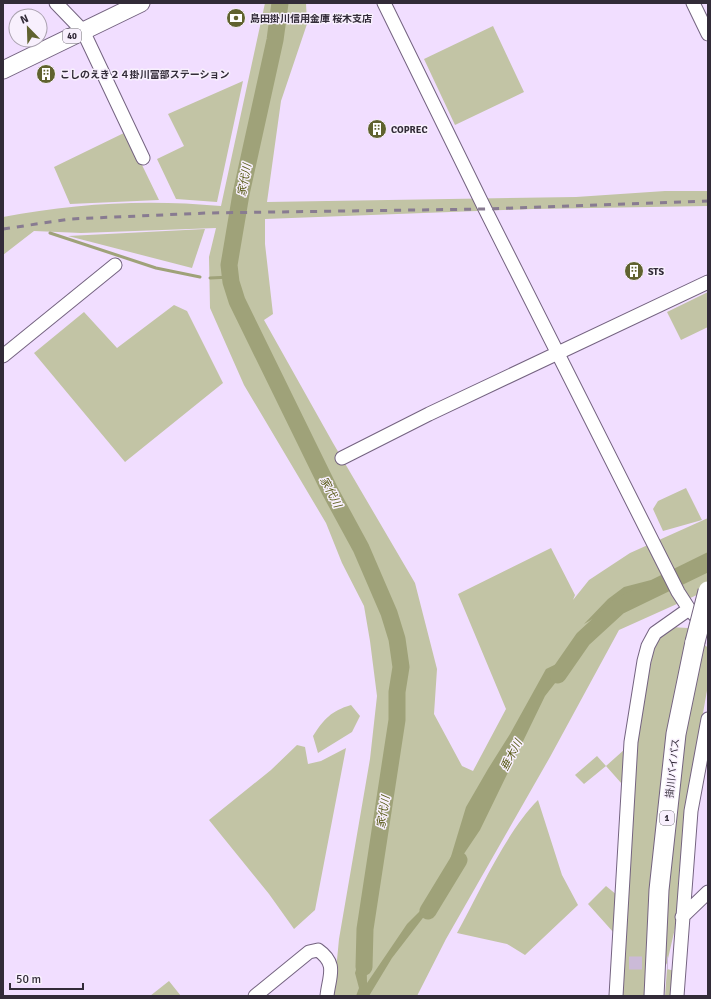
<svg xmlns="http://www.w3.org/2000/svg" width="711" height="999" viewBox="0 0 711 999" font-family="Signika,'Noto Sans JP',sans-serif">
<style>
.green{fill:#c2c4a5}
.water{fill:#9fa279}
.lines{fill:none;stroke-linecap:round;stroke-linejoin:round}
.stream{stroke:#9fa279;stroke-width:3}
.river{stroke:#9fa279;stroke-width:17}
.minor-tunnel{stroke:#cbbad7;stroke-width:13;stroke-dasharray:13 6;stroke-linecap:butt}
.minor-casing{stroke:#746380;stroke-width:15}
.major-casing{stroke:#746380;stroke-width:19}
.highway-casing{stroke:#746380;stroke-width:21}
.minor{stroke:#fff;stroke-width:13}
.major{stroke:#fff;stroke-width:17}
.highway{stroke:#fff;stroke-width:19}
.rail{stroke:#887b91;stroke-width:3;stroke-dasharray:7 7;stroke-linecap:butt}
.highway-bridge-casing{stroke:#746380;stroke-width:21;stroke-linecap:butt}
.highway-bridge{stroke:#fff;stroke-width:19}
.labels{text-anchor:middle;stroke-width:3;stroke-linejoin:round;paint-order:stroke}
.shield{fill:#f8f0fd;stroke:#6d6673;stroke-width:1}
.shield-label{font-size:9px;font-weight:bold;fill:#322b38}
.poi-label{font-size:10px;font-weight:bold;fill:#322b38;stroke:#f8f0fd;text-anchor:start}
.street-label{font-size:10px;fill:#322b38;stroke:#f8f0fd}
.water-label{font-size:11px;font-style:italic;fill:#585a17;stroke:#f8f0fd}
</style>
<rect width="100%" height="100%" fill="#f1deff"/>
<!-- green -->
<path class="green" d="M265 3H306L307 24 281 101 267 202 576 197 665 191H708V206L533 209 265 219V244L273 314 264 320 333 443 415 583 437 669 434 714 462 766 473 771 506 709 458 594 551 548 575 595 573 600 589 580 630 553 708 518V590L619 630 550 757 446 939 417 996H321L337 960 339 939 370 759 377 696 370 641 364 606 342 563 326 523 244 385 210 308 209 257 216 228 81 233 34 231 3 255V217C74 203 148 199 221 206Z
M493 26 524 92 455 125 424 59Z
M243 81 217 202 176 199 157 159 184 146 168 114Z
M126 132 159 200 70 204 54 167Z
M205 229 192 268 68 236Z
M708 292V327L681 340 667 312Z
M174 305 187 311 223 383 125 462 34 353 84 312 117 348Z
M686 488 702 520 663 531 653 509 658 501Z
M670 627 688 628 708 648V685L684 820 678 888V915L667 963 649 996H620L638 725 655 644 658 638Z
M351 705 360 716 352 732 318 753 313 736C324 719 331 711 351 705Z
M297 745 305 747 308 764 321 761 346 748 315 910 294 929 269 894 209 820 271 770Z
M625 749 622 784 606 766 584 784 575 775 597 756 606 766Z
M538 800 562 875 578 905 525 955 507 944 457 933C479 893 506 832 538 800Z
M606 886 617 895 614 933 588 904Z
M667 969 675 971 674 996H665Z
M169 981 181 996H150Z"/>
<!-- water -->
<path class="water" d="M708 552V559L622 602 584 624 608 599 624 587 651 580Z
M571 657 563 673 545 696 480 830 447 879 449 863 466 807 488 769 510 734 546 669Z
M440 891 429 910 392 958 369 996H356L359 988 355 973 366 936 367 983 407 924Z"/>
<g class="lines">
<!-- stream -->
<path class="stream" d="M50 233 156 268 200 277
M210 278 231 277"/>
<!-- river -->
<path class="river" d="M280 3 275 40 241 194 229 265 231 282 237 301 330 491 361 548 389 613 397 639 401 667 397 692V720L365 929 364 967
M558 675 583 639 619 606 708 563
M428 911 459 860"/>
<!-- minor-tunnel -->
<path class="minor-tunnel" d="M629 963H668"/>
<defs>
<path id="minor" d="M56 3 83 31 143 158
M384 3 485 209 678 592 689 609 704 625
M693 3 708 34
M3 356 115 265
M342 458 429 414 708 282
M682 917 708 892
M255 996 309 952 318 950C338 964 329 976 327 996
M616 996 631 742 644 661 648 646 655 633 689 609
M677 996 691 811 708 719"/>
<path id="major" d="M3 70 141 3"/>
<path id="highway" d="M654 996 659 890 676 734 695 642"/>
</defs>
<!-- minor casing -->
<use href="#minor" class="minor-casing"/>
<!-- major casing -->
<use href="#major" class="major-casing"/>
<!-- highway casing -->
<use href="#highway" class="highway-casing"/>
<!-- minor -->
<use href="#minor" class="minor"/>
<!-- major -->
<use href="#major" class="major"/>
<!-- highway -->
<use href="#highway" class="highway"/>
<!-- rail -->
<path class="rail" d="M3 229 70 219 207 213 485 209 708 201"/>
<defs>
<path id="highway-bridge" d="M695 642 708 591"/>
</defs>
<!-- highway-bridge casing -->
<use href="#highway-bridge" class="highway-bridge-casing"/>
<!-- highway-bridge -->
<use href="#highway-bridge" class="highway-bridge"/>
</g>
<!-- icons -->
<defs>
<symbol id="bank-disc" viewBox="-11 -11 22 22"><circle r="9.5" fill="#60622f" stroke="#f8f0fd"/><path d="M-6-4H6V4H-6ZM0-2.3a2.3 2.3 0 1 0 0 4.6a2.3 2.3 0 1 0 0-4.6Z" fill="#fff"/></symbol>
<symbol id="building-disc" viewBox="-11 -11 22 22"><circle r="9.5" fill="#60622f" stroke="#f8f0fd"/><path d="M-4-6H4V6H1V3H-1V6H-4ZM-2.5-4.3h1.7v1.8h-1.7ZM.8-4.3h1.7v1.8H.8ZM-2.5-1h1.7V.8h-1.7ZM.8-1h1.7V.8H.8Z" fill="#fff"/></symbol>
</defs>
<g fill-rule="evenodd">
<use href="#bank-disc" x="225" y="7" width="22" height="22"/>
<use href="#building-disc" x="35" y="63" width="22" height="22"/>
<use href="#building-disc" x="366" y="118" width="22" height="22"/>
<use href="#building-disc" x="623" y="260" width="22" height="22"/>
</g>
<g class="labels">
<!-- shield labels -->
<g class="shield">
<rect x="63" y="29" width="18" height="14" rx="3"/>
<rect x="660" y="811" width="14" height="14" rx="3"/>
</g>
<g class="shield-label">
<text x="72" y="39">40</text>
<text x="667" y="821">1</text>
</g>
<!-- poi labels -->
<g class="poi-label">
<text x="250" y="22">島田掛川信用金庫 桜木支店</text>
<text x="60" y="78">こしのえき２４掛川富部ステーション</text>
<text x="391" y="133">COPREC</text>
<text x="648" y="275">STS</text>
</g>
<!-- street labels -->
<g class="street-label">
<text transform="translate(672 768) rotate(-84)" y="4">掛川バイパス</text>
</g>
<!-- water labels -->
<g class="water-label">
<text transform="translate(244 180) rotate(-80)" y="4">家代川</text>
<text transform="translate(331 492) rotate(62)" y="4">家代川</text>
<text transform="translate(511 755) rotate(-62)" y="4">垂木川</text>
<text transform="translate(383 812) rotate(-81)" y="4">家代川</text>
</g>
</g>
<!-- border -->
<rect width="711" height="999" fill="none" stroke="#322b38" stroke-width="8"/>
<!-- north arrow -->
<g transform="translate(28 28) rotate(337)"><circle r="19" fill="#f8f0fd" stroke="#a9a1ae"/>
<path d="M0-3L7 15L0 10L-7 15Z" fill="#60622f"/>
<text y="-6" font-size="11" font-weight="bold" text-anchor="middle" fill="#322b38">N</text>
</g>
<!-- scale -->
<path d="M10 983v6h73v-6" fill="none" stroke="#322b38" stroke-width="2"/>
<text x="16" y="983" font-size="12" fill="#322b38" stroke="#f8f0fd" stroke-width="3" paint-order="stroke">50 m</text>
</svg>
